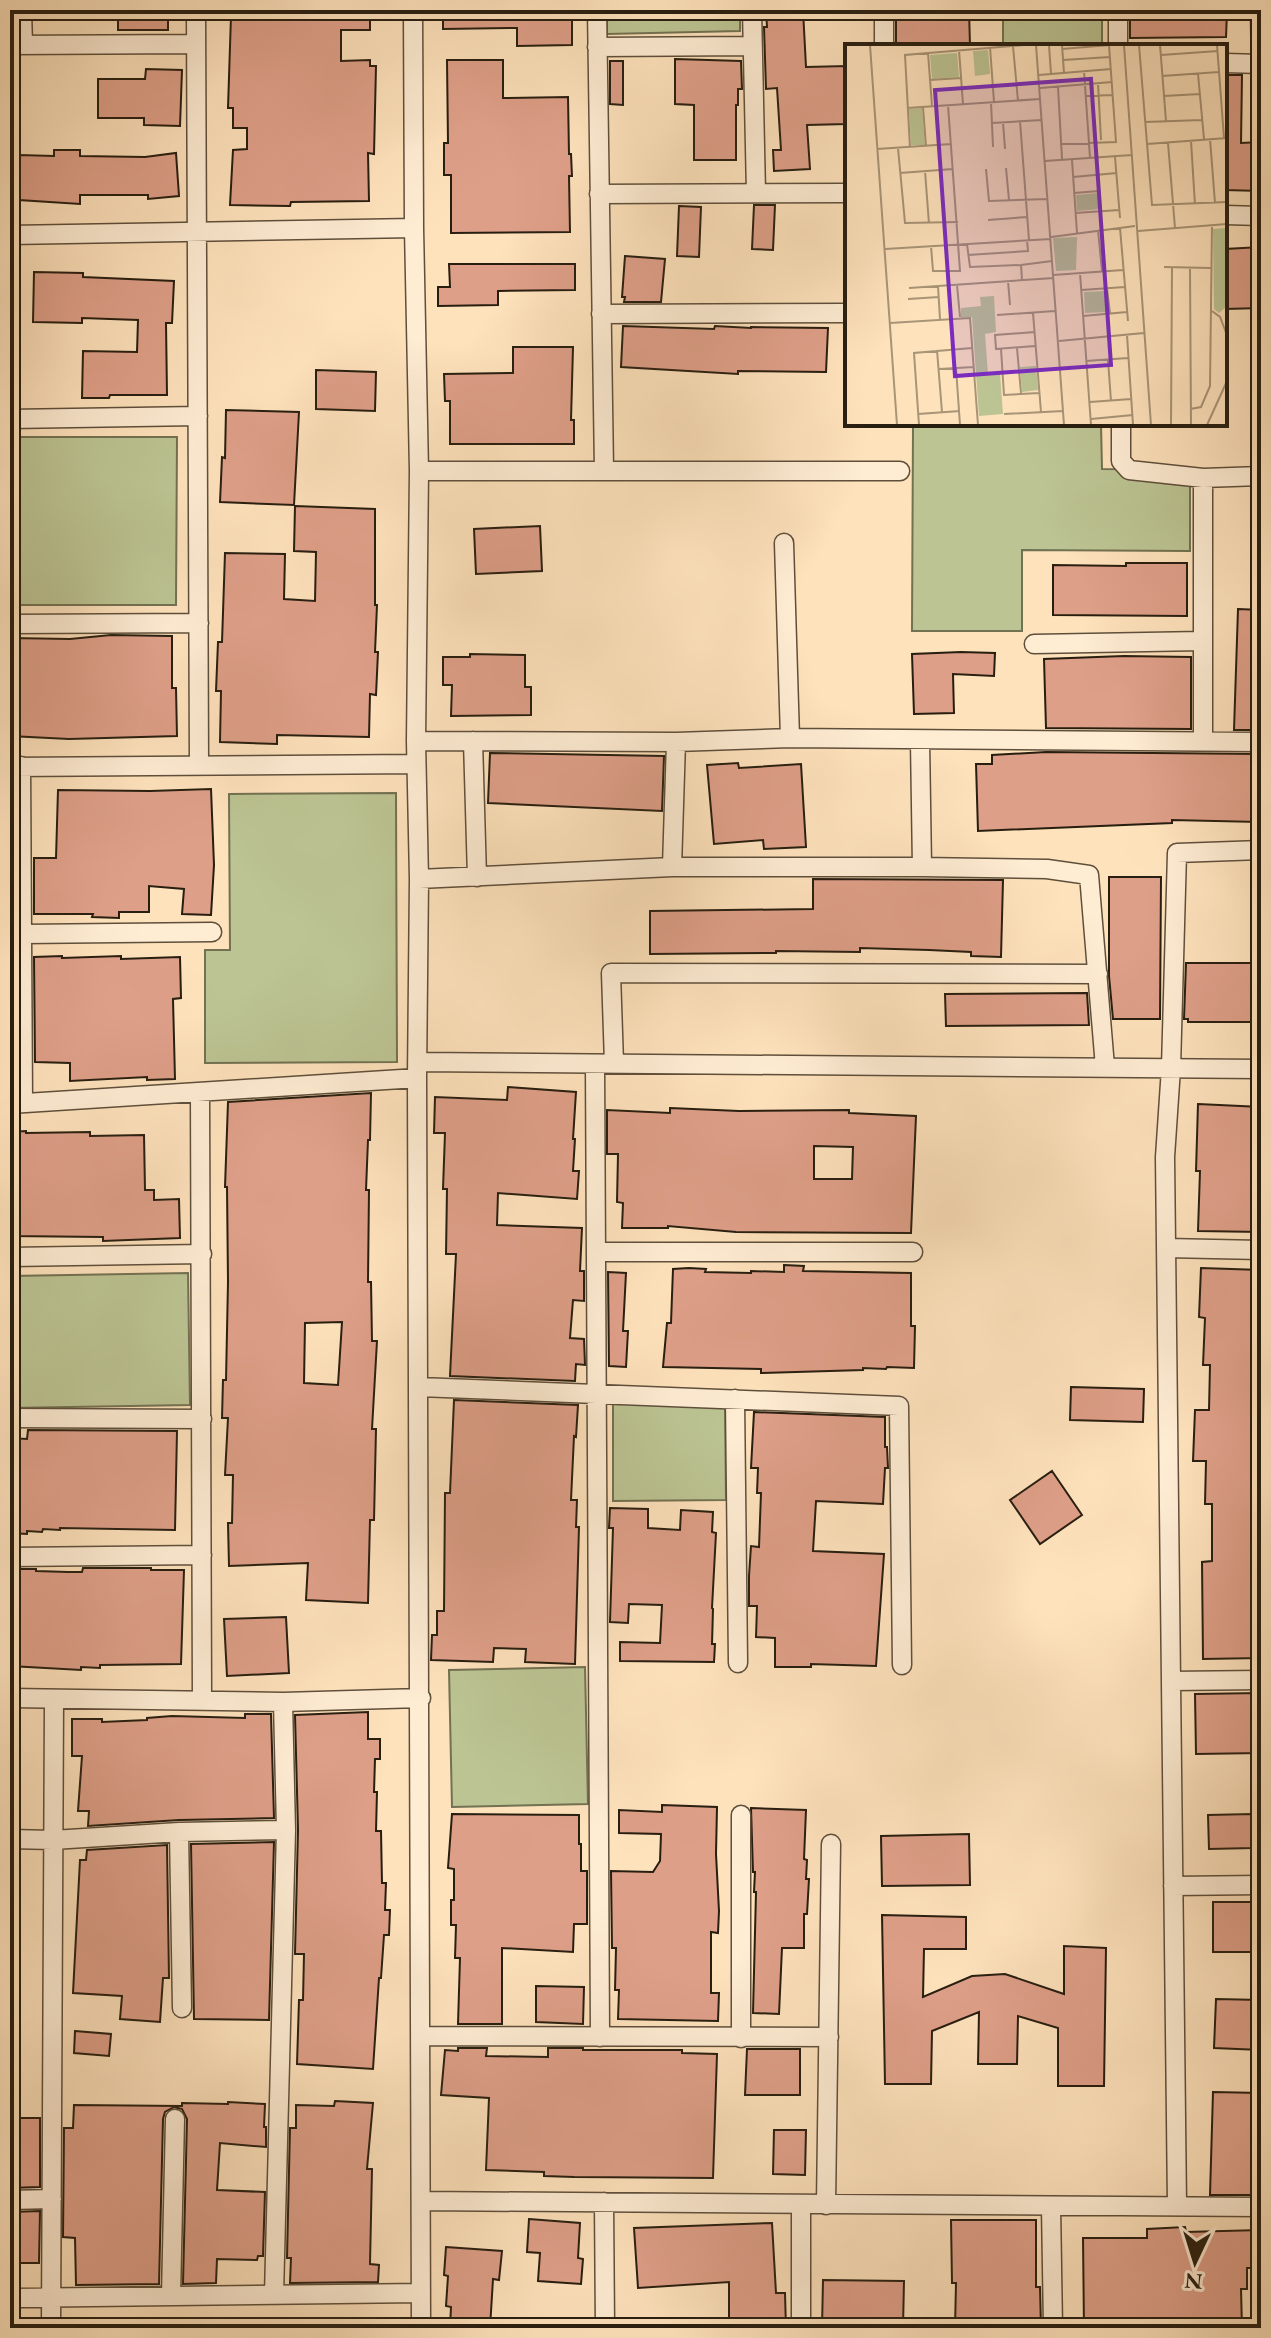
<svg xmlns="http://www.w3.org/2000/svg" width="1271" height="2338" viewBox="0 0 1271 2338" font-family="'EB Garamond',serif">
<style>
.green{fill:#bcc493;stroke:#727152;stroke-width:2}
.building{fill:#de9f88;stroke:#281e10;stroke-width:2;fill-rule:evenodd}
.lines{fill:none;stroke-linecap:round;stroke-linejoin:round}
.minor-casing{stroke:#5e4f3b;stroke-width:21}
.minor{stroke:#feecd3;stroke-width:18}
.inset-road{fill:none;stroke:#a89477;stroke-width:2}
.view{fill:#7b2cbf;fill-opacity:0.15;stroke:#7b2cbf;stroke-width:4}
.inset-edge{fill:none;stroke:#281e10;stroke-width:4}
</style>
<rect width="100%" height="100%" fill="#fee2bc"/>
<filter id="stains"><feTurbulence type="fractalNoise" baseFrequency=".0025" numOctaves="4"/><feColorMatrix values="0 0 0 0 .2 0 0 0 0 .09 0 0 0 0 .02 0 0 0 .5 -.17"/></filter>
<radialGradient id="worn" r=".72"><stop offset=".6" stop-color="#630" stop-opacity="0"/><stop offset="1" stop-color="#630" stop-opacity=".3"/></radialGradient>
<!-- green -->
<path class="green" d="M607 10H740V31L607 34Z
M1003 10H1102V46H1003Z
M913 424H1101L1102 469 1190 470V551L1022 550V631H912Z
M10 437H177L176 605H10Z
M396 793 397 1062 205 1063V950H230L229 794Z
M188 1273 190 1405 10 1408V1276Z
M613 1402H725L726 1500 613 1501Z
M585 1667 588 1804 452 1807 449 1670Z"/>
<!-- building -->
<path class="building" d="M118 10H168V30H118Z
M305 10H370V30H341V61L370 60V66H376L374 154 368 153 369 201 291 202 290 206 230 205 233 150 247 149V128H233V108H228L231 16 305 18Z
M766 10H803L806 67 847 66V124L807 125 810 169 774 171 773 150H781L777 88 766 89 764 27H767Z
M896 10H969L970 46H896Z
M443 11H572V45L517 46V28L443 29Z
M1182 11 1227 12 1226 37 1130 38V13H1182Z
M675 59 741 61 742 89H738V105H736V160H694V105L675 104Z
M447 60H503V98L568 97 569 154H571L572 176H569L570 232 451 233V175H444V143H448Z
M610 61H623V105L610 104Z
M146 69 182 70 180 126 144 125V118H98V79H145Z
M1225 75H1242L1241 143 1261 142V191L1225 190Z
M54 150H80V156L145 157 176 153 179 196 148 199V195H80V204L19 200V155L54 156Z
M754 205H775L773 250 752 249Z
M679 206 701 207 699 257 677 256Z
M1261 247V308L1225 309V249Z
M625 256 665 259 661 302H624L625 297H622Z
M449 264H575V290L498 291V305L438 306V287H450Z
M34 272 83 273V277L174 281 172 323H166L167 395H110L109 398H82L83 351 137 352 138 320 82 318V323L33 322Z
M623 326 714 329 715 326 751 328V327L828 328 826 372 738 371V374L621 367Z
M513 347H573L571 420H574V444H450V401H445L444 374 513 373Z
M316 370 376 372 375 411 316 409Z
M226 410 299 412 294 505 220 502 222 457 225 458Z
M295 506 375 509V605H377L375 652H378L376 695 370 694 369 737 277 735V744L220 742 221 691H216L218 642H222L225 553 285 554 284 599 315 601 316 552 294 551Z
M540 526 542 571 476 574 474 529Z
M1126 563H1187V616L1053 615V565L1126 566Z
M1238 609 1261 610V730H1234Z
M111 635 172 636V688H176L177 736 69 739 10 736V638L70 639Z
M961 652 995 653 994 676 953 674 954 713 914 714 912 654Z
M470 654 525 655V687H531V715L451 716 452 685H443V657H470Z
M1124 656 1191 657V729L1046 728 1044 659Z
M1046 752 1260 754 1259 822 1172 820V823L978 831 976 764H992V755Z
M490 753 664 756 662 811 488 803Z
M738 763 739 768 801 764 806 847 764 849 763 840 714 844 707 765Z
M211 789 214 865 211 915 182 914 184 889 149 886V912H119V918L92 917 93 914H34V858H56L58 790 150 791Z
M1109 877H1161L1160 1019H1113L1109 976Z
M813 879 1003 880 1001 957 971 956V952L929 950 860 948V952L776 951V953L650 954V911L813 909Z
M62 956V958L121 956V959L180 957 181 998 173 999 175 1079 147 1080V1077L70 1081V1063L35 1062 34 957Z
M1186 963H1261V1022H1188V1019H1184Z
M1087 993 1089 1025 946 1026 945 994Z
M508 1087 576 1092 573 1139H575L573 1171H579L577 1199 498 1193 497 1225 582 1228 580 1271H584V1301L573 1300 570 1338 584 1339 585 1365 576 1364 575 1381 450 1376 456 1254H446L447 1189H443L445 1133H434L435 1097 507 1100Z
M371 1093 370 1140H368L366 1190H369L368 1282H371L372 1341H377L372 1429H376L374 1520H370L368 1603 306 1600 308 1563 229 1566 228 1523H232L233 1475H225L228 1418H222L223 1380H226L228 1282 227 1187H225L228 1102ZM342 1322 338 1385 304 1383 305 1323Z
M1198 1104 1261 1107V1232L1198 1231 1200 1171H1196Z
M670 1108 739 1111 849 1110V1113L916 1116 911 1233 736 1232 668 1226V1228H622L623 1203 617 1202 618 1154H607V1110L670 1113ZM814 1146 853 1147 852 1179H814Z
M26 1131V1133L90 1132V1136L144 1135 145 1190H154V1200L179 1199 180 1238 103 1241V1237L10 1236V1132Z
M784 1265 804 1266 803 1271 911 1273V1326H915L914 1368 887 1367 886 1369 863 1368V1370L761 1373V1369L663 1367 667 1323H671L673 1269 689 1268 706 1269 705 1272 751 1273V1271L784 1272Z
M1201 1268 1261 1270V1506L1257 1505V1559H1261V1658L1203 1659 1202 1562 1212 1561V1504H1205L1206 1461H1193L1195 1410H1209L1210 1365H1203L1205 1318 1199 1317Z
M608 1272 626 1273 623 1331H628L626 1367 609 1366Z
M1071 1387 1144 1389 1143 1422 1070 1420Z
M454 1400 578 1405 576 1437 574 1436 571 1500H577L576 1527H579L575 1664 525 1662 526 1649 494 1648 493 1662 431 1660 432 1635H437V1611H444L445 1493H450Z
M754 1412 885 1417V1447H887L888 1468H885L883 1504 816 1501 813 1551 884 1554 876 1666 811 1664V1667H775V1638L756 1637 757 1606H749V1576L751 1546 759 1547 761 1493H757L758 1468H751Z
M28 1430 177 1431 175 1530 60 1528V1530L43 1529 42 1532 27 1531V1534L10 1533V1438L27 1439Z
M1052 1471 1082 1515 1040 1544 1010 1500Z
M610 1508 648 1509V1528L680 1530 681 1510 713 1512 712 1532 716 1533 712 1608 713 1609 712 1644H715L714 1662 620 1661V1642L660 1643 662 1605 629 1604 628 1623 610 1622 613 1528H609Z
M83 1568H151V1570H184L181 1664 100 1665V1668L81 1667V1670L10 1666V1569H36V1571L68 1572H82Z
M286 1617 289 1673 227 1676 224 1619Z
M1261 1693V1753L1196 1754 1195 1694Z
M368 1712V1739H380V1759H375L374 1792H377L376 1831H381L382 1883H386L385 1910H390L389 1935H384L381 1978H379L373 2069 297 2064 299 2000H303L304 1954H295L298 1830 295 1715Z
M245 1714H271L274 1818 179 1820 88 1826 89 1811H78L82 1756H72V1719H102V1722L147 1720V1718L172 1716 245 1718Z
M662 1805 717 1807 716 1854 719 1911 718 1933 711 1932V1993H719L718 2021 618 2019 619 1990H615L616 1948H612L611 1871 653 1872 660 1861 661 1834 619 1833V1810L662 1812Z
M751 1808 806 1810 804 1859 807 1860 806 1879H809L807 1914H804V1948H782L779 2014 753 2013 756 1892H754L755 1872H753Z
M452 1814 579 1815V1844H581V1871H587V1924H574L573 1952 502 1948V2024H458L460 1958H455L456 1925H451V1900H454V1869L448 1868Z
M1252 1814 1253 1848 1209 1849 1208 1815Z
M969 1834 970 1885 882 1886 881 1836Z
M274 1842 269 2020 194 2019 191 1844Z
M167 1845 169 1978H163L160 2022 120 2019 122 1996 73 1993 80 1860H86L87 1850Z
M1213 1902H1261V1952H1213Z
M882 1915 966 1917V1949H924L923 1997 972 1976 1005 1974 1064 1994V1946L1106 1948 1104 2086H1058V2028L1018 2016 1017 2064H978L979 2012 932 2031 931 2084H885Z
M536 1986 584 1987 583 2024 536 2022Z
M1216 1999 1261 2000V2050L1214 2048Z
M75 2031 111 2034 109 2056 74 2053Z
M458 2048H487L486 2056 548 2057V2048H583V2050H682V2053L717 2054 713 2178 574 2177 544 2176V2172L486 2170 489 2098 441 2095 445 2050 458 2051Z
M747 2049H800V2095H745Z
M1213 2092 1261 2093V2195H1210Z
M335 2101 373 2103 367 2169H372L370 2264 379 2265 378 2282 290 2283 291 2258H287L290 2128H296V2105L334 2106Z
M228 2102 265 2104 264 2127H266V2147L220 2143 217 2190 265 2192 263 2256H258L257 2260 217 2259 216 2283 183 2284 187 2119 182 2109 174 2107 165 2112 163 2119 159 2284 76 2285 75 2238 63 2237 64 2128H73L74 2105 182 2106V2103L228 2104Z
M10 2118H40V2187L10 2188Z
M774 2130H806L805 2175 773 2174Z
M40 2211 39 2263H10V2212Z
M529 2219 580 2223 578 2258 583 2259 581 2284 538 2281 540 2253 527 2252Z
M951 2220H1036V2287H1040L1041 2328H955L956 2283H952Z
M772 2223 776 2293H785L786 2328H729V2282L638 2288 634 2228Z
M1185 2227 1186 2232 1261 2230V2268H1247V2289H1241L1242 2328H1084L1083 2238H1147V2229Z
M446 2247 502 2251 499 2280 493 2279 490 2328H450L451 2307 446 2306 448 2276 444 2275Z
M823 2280 904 2281 903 2328H822Z"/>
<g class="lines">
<defs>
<path id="minor" d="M22 10 23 45
M196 10 199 765
M413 10 414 228 419 471 416 741 419 879 417 1078 421 2328
M597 10 604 470
M752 10 756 193
M884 10V46
M1118 10V46
M1260 10 1261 63
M10 45 196 44
M597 47 753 46
M1225 63 1261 64
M599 194 847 193
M1225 215 1261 216
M10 235 414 228
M601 314 847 313
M10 419 198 416
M1121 424V461L1129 470 1203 478 1261 476
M419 471H900
M784 543 790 738
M10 624 199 623
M1034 644 1202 641
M416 741 676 742 790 738 1261 742
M473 741 477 877
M920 741 922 867
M1203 741V478
M676 742 672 867H922L1047 869 1089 875 1105 1067
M21 766 23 1103
M10 767 416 764
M419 879 672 867
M23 934 212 932
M417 1062 1261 1069
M614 1063 611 973 1098 974
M595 1064 600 2037
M200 1093 202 1700
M10 1104 417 1078
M1166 1248 1261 1250
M597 1252H913
M10 1257 202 1254
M419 1387 899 1406 902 1665
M735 1399 738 1663
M10 1418 202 1419
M10 1557 202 1555
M1171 1681 1261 1680
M10 1698 283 1702 421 1698
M179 1832 182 2008
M10 1839 53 1840 179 1832 286 1830
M1173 1886 1261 1885
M420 2036 829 2037
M741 2038V1815
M10 2200 52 2199
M421 2201 1261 2207
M604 2202 605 2328
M826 2205 831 1844
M1051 2206 1053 2328
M1177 2206 1165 1157 1171 1068 1177 853 1261 850
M274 2295 286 1830 283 1702
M171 2296 175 2119
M10 2298 421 2293
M51 2328 54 1700
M801 2328V2204"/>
</defs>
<!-- minor casing -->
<use href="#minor" class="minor-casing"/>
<!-- minor -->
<use href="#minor" class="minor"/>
</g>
<!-- overview -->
<g transform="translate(845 44)">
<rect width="382" height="382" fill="#fee2bc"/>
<path d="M143 6 145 30 130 32 128 7ZM112 9 114 33 87 35 85 11ZM77 64 80 101H66L64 65ZM253 149 254 165 232 167 231 151ZM382 184V262L374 269 369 265 368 185ZM232 193 231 226 211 227 208 194ZM261 247 262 268 240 269 239 248ZM149 252 151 288 140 290 143 330 155 329 158 370 134 372 127 273 116 274V264L136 262 135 253ZM191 322 193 346 177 348 175 323Z" fill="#bcc493"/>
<path class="inset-road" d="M25 1 52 381M191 1 219 381M204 1 206 30M217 1 219 29M279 1 306 381M294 1 307 161 382 158M315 1 321 77M372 1 379 94M168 2 173 57M145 3 149 58M217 5 265 1M114 6 118 60M83 9 87 62M316 11 373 7M218 16 265 13M239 27 245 114M353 30 359 95M194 31 266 25M317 32 374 28M85 36 116 34M253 39 256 96M213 43 217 115M195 44 267 38M241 52 268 51M319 52 355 50M146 58 148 103M78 63 81 102M62 64 195 55M175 77 184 196M158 78 160 105M300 78 357 76M147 79 197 76M365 95 370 159M346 97 350 161M323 99 330 184M215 100 271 98 264 1M302 100 382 94M53 104 60 179 113 178M65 104 60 11 179 1M32 105 106 100M270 113 275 174M227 116 232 189M200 117 287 111M161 124 164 156M141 125 144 157 202 155M80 127 84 180M55 129 108 125M253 131 256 167M228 133 272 129M229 149 254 147M230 169 274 166M143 176 182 173M275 184 283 277M253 186 257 227M293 187 382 180M206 193 290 182M122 200 125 223 176 221 177 236M86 202 88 227H115L103 61M40 205 206 195M123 211 183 207 182 196M176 221 207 217M319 223 366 224M345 223 346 381M235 229 246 381M208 231 278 226M163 237 165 261M112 241 115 273M93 242 95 275M64 244 209 234M262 244 265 269M236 246 280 243M63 255 94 253M367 267 375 273 382 291M188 269 196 368M152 271 210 267M238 272 282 268M45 279 125 274 133 381M190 288 150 291 151 305 190 302M282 291 288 381M214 297 299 289M172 304 176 349M156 305 159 351 194 349M92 306 97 368M263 316 266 357M241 317 283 314M111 324 115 381M94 325 129 323M245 358 286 355M345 365 356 363 365 342 367 181M73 370 115 367M159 370 218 367M246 375 288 371M74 381 69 309 127 304M326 381 327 223M362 381 382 337"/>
<path class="view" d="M246 35 266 321 110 332 90 46Z"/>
<rect width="382" height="382" class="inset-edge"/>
</g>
<!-- margin -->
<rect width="1271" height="2338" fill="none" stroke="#fee2bc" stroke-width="40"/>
<rect x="12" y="12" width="1247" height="2314" fill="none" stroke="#281e10" stroke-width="4"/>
<rect x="20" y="20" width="1231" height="2298" fill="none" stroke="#281e10" stroke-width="2"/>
<!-- north arrow -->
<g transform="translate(1195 2262) rotate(184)" stroke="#feecd3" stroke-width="6" paint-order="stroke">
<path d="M0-6L14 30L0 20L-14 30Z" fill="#281e10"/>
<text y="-12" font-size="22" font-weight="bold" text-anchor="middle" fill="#281e10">N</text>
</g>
<rect width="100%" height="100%" filter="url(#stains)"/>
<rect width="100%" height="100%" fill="url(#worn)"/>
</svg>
